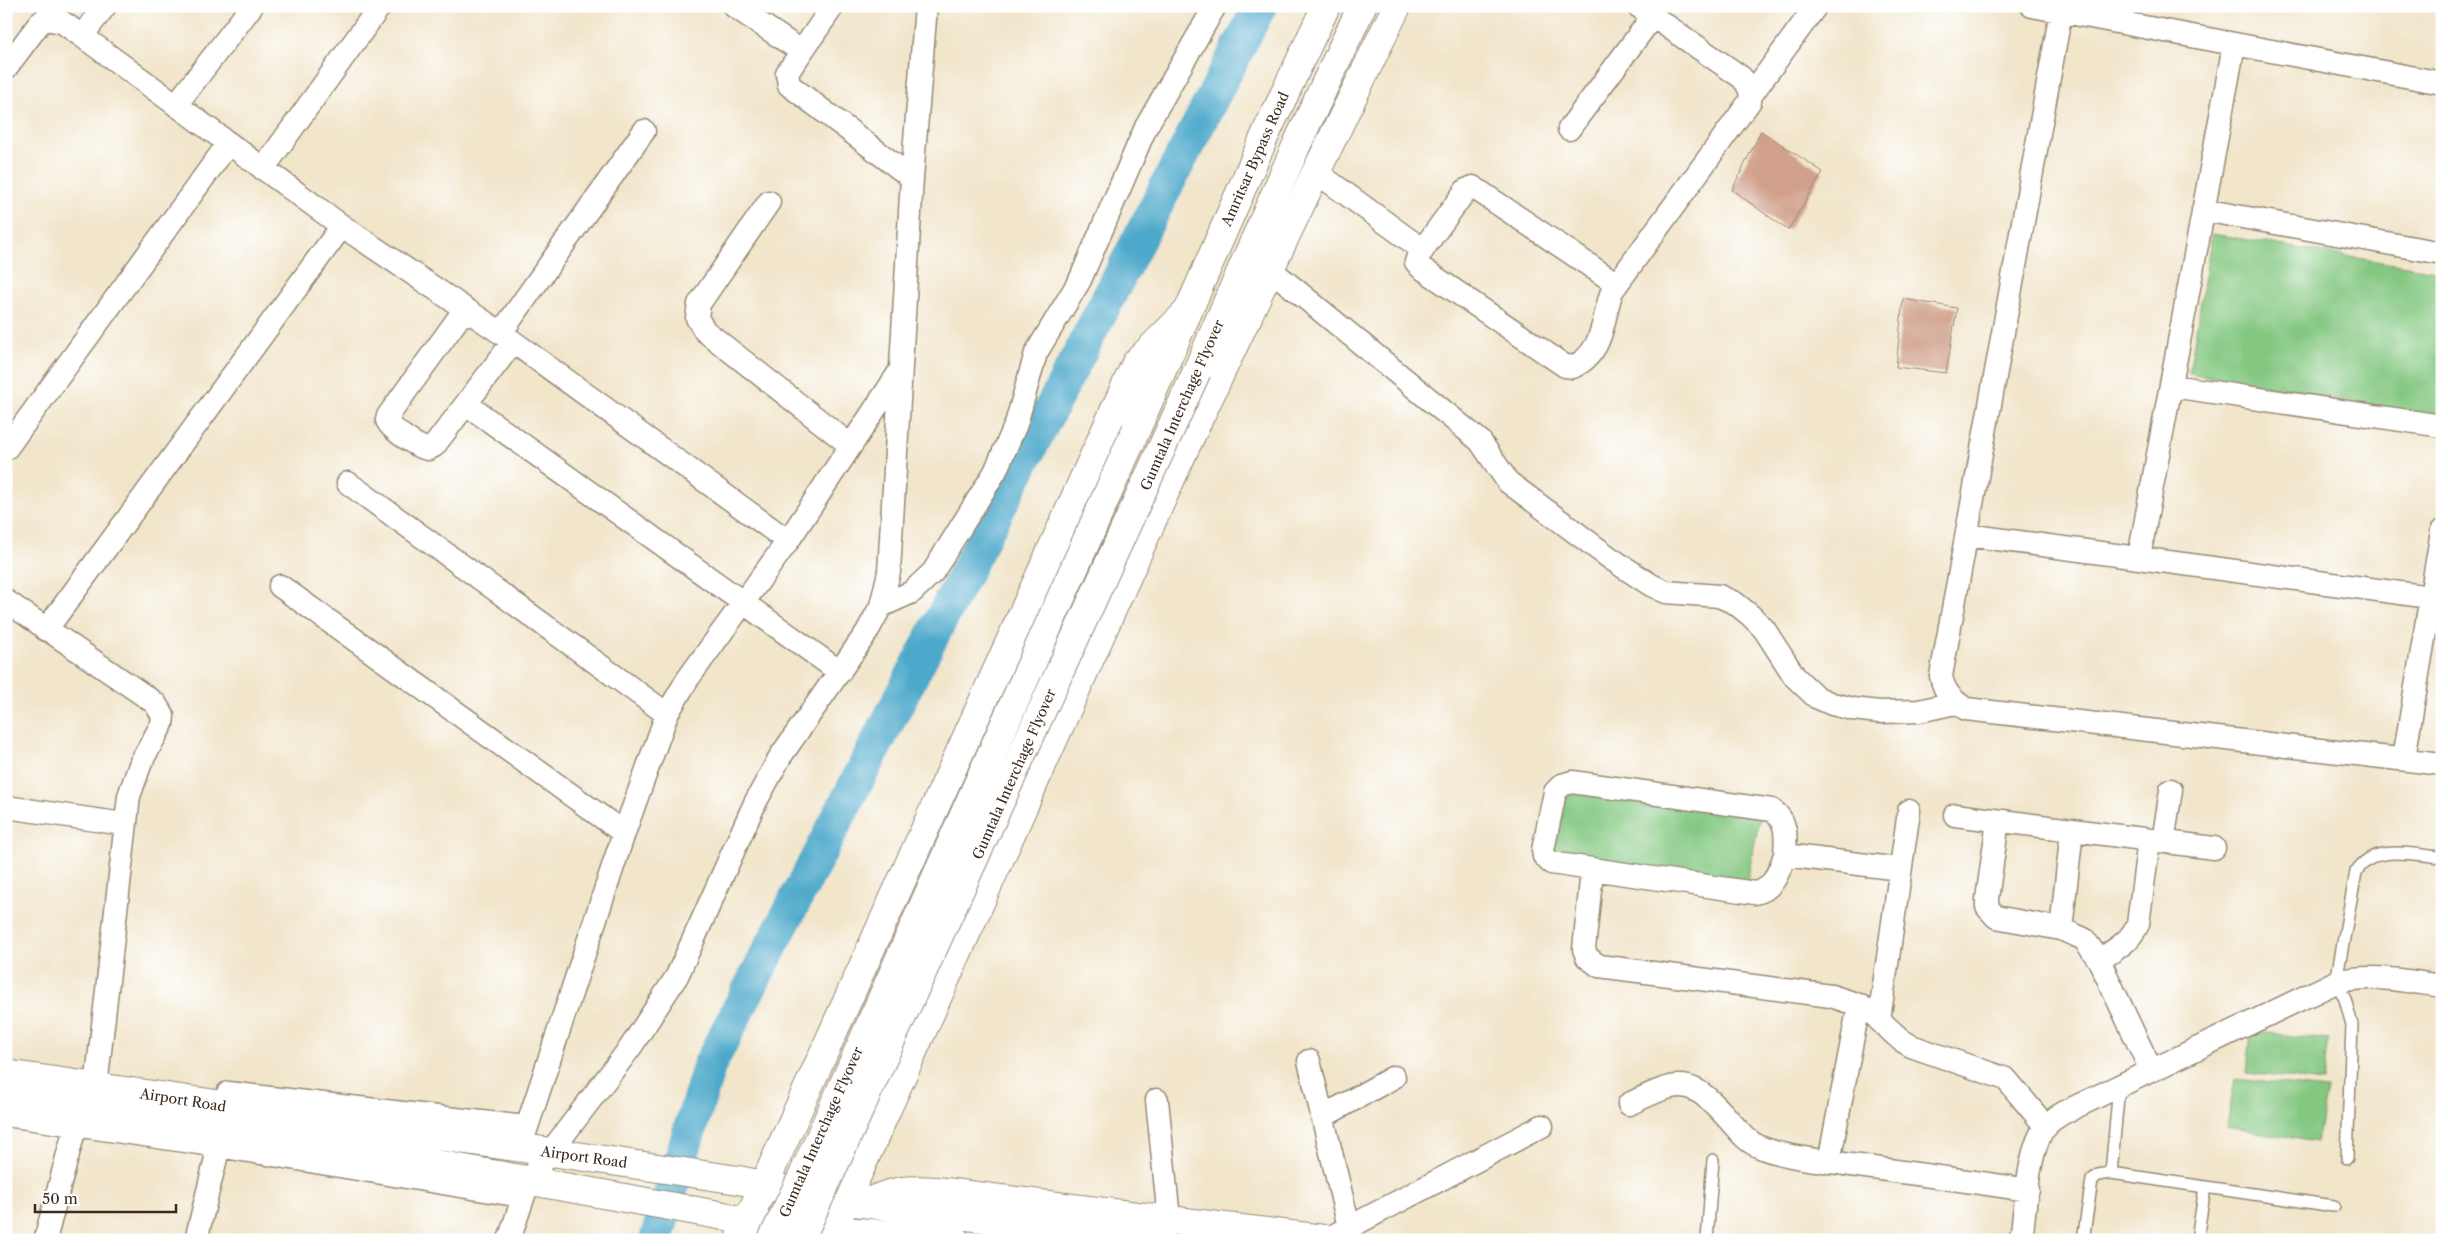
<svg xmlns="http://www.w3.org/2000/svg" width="2448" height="1246" viewBox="0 0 2448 1246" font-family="'Libre Caslon Text',serif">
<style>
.green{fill:#83c780;stroke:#5f784f}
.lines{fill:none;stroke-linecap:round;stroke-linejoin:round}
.river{stroke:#4da9cb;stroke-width:34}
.building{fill:#d0a08b}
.lane-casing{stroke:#968874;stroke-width:14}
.street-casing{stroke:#968874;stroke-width:25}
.secondary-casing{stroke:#968874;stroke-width:30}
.primary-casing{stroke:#968874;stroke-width:30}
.highway-casing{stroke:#968874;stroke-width:30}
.lane{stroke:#fff;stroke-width:11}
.street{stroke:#fff;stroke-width:22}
.secondary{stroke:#fff;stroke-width:28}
.primary{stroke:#fff;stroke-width:28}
.highway{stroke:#fff;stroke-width:28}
.highway-bridge-casing{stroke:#968874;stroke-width:30;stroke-linecap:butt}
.highway-bridge{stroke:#fff;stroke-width:28}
.labels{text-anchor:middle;stroke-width:4;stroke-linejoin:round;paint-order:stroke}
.street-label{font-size:14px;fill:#3b2a1e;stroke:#fff}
</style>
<rect width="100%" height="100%" fill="#fff"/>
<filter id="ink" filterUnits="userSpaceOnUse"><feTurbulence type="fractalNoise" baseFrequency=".02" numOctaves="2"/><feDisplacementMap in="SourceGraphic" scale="10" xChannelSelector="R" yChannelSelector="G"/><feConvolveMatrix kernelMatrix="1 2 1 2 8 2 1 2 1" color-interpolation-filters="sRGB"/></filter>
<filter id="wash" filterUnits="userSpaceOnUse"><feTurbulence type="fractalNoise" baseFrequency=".0096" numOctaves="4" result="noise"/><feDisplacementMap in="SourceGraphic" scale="20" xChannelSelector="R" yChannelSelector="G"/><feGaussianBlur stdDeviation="1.12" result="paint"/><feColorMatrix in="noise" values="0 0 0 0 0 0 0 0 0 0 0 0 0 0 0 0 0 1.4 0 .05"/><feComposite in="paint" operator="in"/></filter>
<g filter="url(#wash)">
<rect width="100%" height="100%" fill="#f1e5ca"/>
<!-- green -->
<path class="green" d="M2212 234 2442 272V417L2189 373Z
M1560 786 1761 812 1747 882 1543 855Z
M2251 1031 2329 1040 2323 1082 2247 1073Z
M2235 1079 2327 1089 2317 1142 2227 1127Z"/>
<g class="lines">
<!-- river -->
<path class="river" d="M656 1240 710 1064 1260 6"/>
</g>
<g id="blocks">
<!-- building -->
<path class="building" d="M1761 131 1823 172 1788 230 1732 190Z
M1903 299 1957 308 1946 373 1896 367Z"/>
</g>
</g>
<g filter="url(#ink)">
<use href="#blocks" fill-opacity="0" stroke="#968874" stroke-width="1"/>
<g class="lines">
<defs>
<path id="lane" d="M2347 1158 2352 1025 2345 999 2336 982 2356 872C2374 843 2412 855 2442 857
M2111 1173 2334 1206
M1707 1240 1713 1160
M2083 1240 2092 1180 2098 1175 2111 1173 2119 1086
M2197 1240 2205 1187"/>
<path id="street" d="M105 6 82 36 342 226 501 333 788 541
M734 6 801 51
M833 6 787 73 789 85 912 178
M2032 6 2442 83
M2062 6 1941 676C1944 692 1952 700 1966 709L2442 764
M6 68 39 24 45 19 62 22 82 36
M1751 95 1816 6
M176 105 252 6
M1569 129 1653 16
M263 169 380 6
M1316 172 1423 250
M769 202 699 304 697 318 705 331 850 445
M2203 210 2442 253
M1270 269 1480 441 1508 482 1610 558 1651 585 1666 592 1719 596 1735 603 1750 615 1764 629 1795 677 1816 697 1832 704 1853 709 1879 712 1919 711 1955 703
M1617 284 1473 187 1466 190 1418 256 1416 262 1420 267 1565 366 1573 367C1605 352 1602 318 1612 291L1750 101C1752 91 1748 84 1741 77L1638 6
M465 309 388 416 387 420C390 429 418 448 428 449L434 446 513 342
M501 333 644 131
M2172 386 2442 426
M466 404 840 672
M6 449 228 144
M348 483 667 714
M1967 535 2430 597
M2139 557 2234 45
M280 586 624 833
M6 601 155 703 163 716 162 724 141 762 129 796 97 1078
M881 606 912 592 933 572 995 472 1016 424 1036 353 1080 280 1146 127 1215 6
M46 630 342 226
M2404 758 2442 531
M6 807 124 824
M1909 811 1879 1020 1901 1040 1911 1046 2006 1079 2046 1127
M1955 815 2214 848
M1998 821 1987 899V907L1996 917 2061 929 2084 939 2099 960 2151 1070
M2163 842 2171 790
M1785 855C1786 837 1788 821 1772 810L1572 782 1562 785 1555 792 1543 850 1544 856 1551 863 1755 893C1774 890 1779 870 1785 855L1900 869
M1592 871 1584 949 1587 957 1599 966 1831 996 1859 1005
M2061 929 2072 830
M2099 960C2115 950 2130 942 2138 924L2149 840
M1309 1061 1349 1227
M228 1093 526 1127
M1157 1100 1169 1219
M1629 1104C1681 1079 1690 1076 1730 1121 1738 1130 1746 1141 1758 1146 1780 1157 1826 1161 1851 1165 1910 1173 1969 1181 2028 1190
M6 1115 219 1146 522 1196
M1322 1117 1394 1077
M520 1148 624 833 667 714 687 680 788 541 900 371
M1829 1162 1859 1005 1871 1013
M1327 1239 1542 1126
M45 1240 76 1124
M196 1240 219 1146
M509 1240 529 1180 630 1048 677 976 755 803 780 757 867 632 881 606 889 572 912 178 926 6
M2021 1240C2025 1212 2028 1146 2046 1126 2051 1120 2058 1116 2065 1112L2336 982C2371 973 2406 981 2442 986"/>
<path id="secondary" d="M739 1240 1136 363 1187 312
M828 1240 1184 450 1316 172 1397 6"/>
<path id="primary" d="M866 1203C895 1190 906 1189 937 1191L1332 1240"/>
<path id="highway" d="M1227 307 1248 317
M1197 371 1298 142 1362 6
M1136 430 1267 131 1326 6
M6 1074 551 1152 738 1180 846 1201 1161 1240
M6 1097C247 1127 485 1173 724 1216L747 1223 955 1240"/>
</defs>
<!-- lane casing -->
<use href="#lane" class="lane-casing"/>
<!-- street casing -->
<use href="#street" class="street-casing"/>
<!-- secondary casing -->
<use href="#secondary" class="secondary-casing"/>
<!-- primary casing -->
<use href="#primary" class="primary-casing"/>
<!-- highway casing -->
<use href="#highway" class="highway-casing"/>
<!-- lane -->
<use href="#lane" class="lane"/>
<!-- street -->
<use href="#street" class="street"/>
<!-- secondary -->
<use href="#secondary" class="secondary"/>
<!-- primary -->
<use href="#primary" class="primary"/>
<!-- highway -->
<use href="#highway" class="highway"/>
<defs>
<path id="highway-bridge" d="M772 1240 803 1175 1136 430
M800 1240 1197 371"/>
</defs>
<!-- highway-bridge casing -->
<use href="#highway-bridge" class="highway-bridge-casing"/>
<!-- highway-bridge -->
<use href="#highway-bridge" class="highway-bridge"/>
</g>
</g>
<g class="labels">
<!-- street labels -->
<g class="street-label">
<text transform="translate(1255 159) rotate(-66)" y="5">Amritsar Bypass Road</text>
<text transform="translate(1182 405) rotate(-66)" y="5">Gumtala Interchage Flyover</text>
<text transform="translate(1014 774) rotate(-66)" y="5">Gumtala Interchage Flyover</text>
<text transform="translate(183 1100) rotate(9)" y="5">Airport Road</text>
<text transform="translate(821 1132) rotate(-66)" y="5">Gumtala Interchage Flyover</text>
<text transform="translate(584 1157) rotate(8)" y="5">Airport Road</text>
</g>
</g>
<!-- margin -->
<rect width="2448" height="1246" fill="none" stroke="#fff" stroke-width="25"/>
<!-- scale -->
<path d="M35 1204v8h141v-8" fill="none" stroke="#3b2a1e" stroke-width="2.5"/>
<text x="42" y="1204" font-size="15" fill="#3b2a1e" stroke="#ffffff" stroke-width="4" paint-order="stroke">50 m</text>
</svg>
